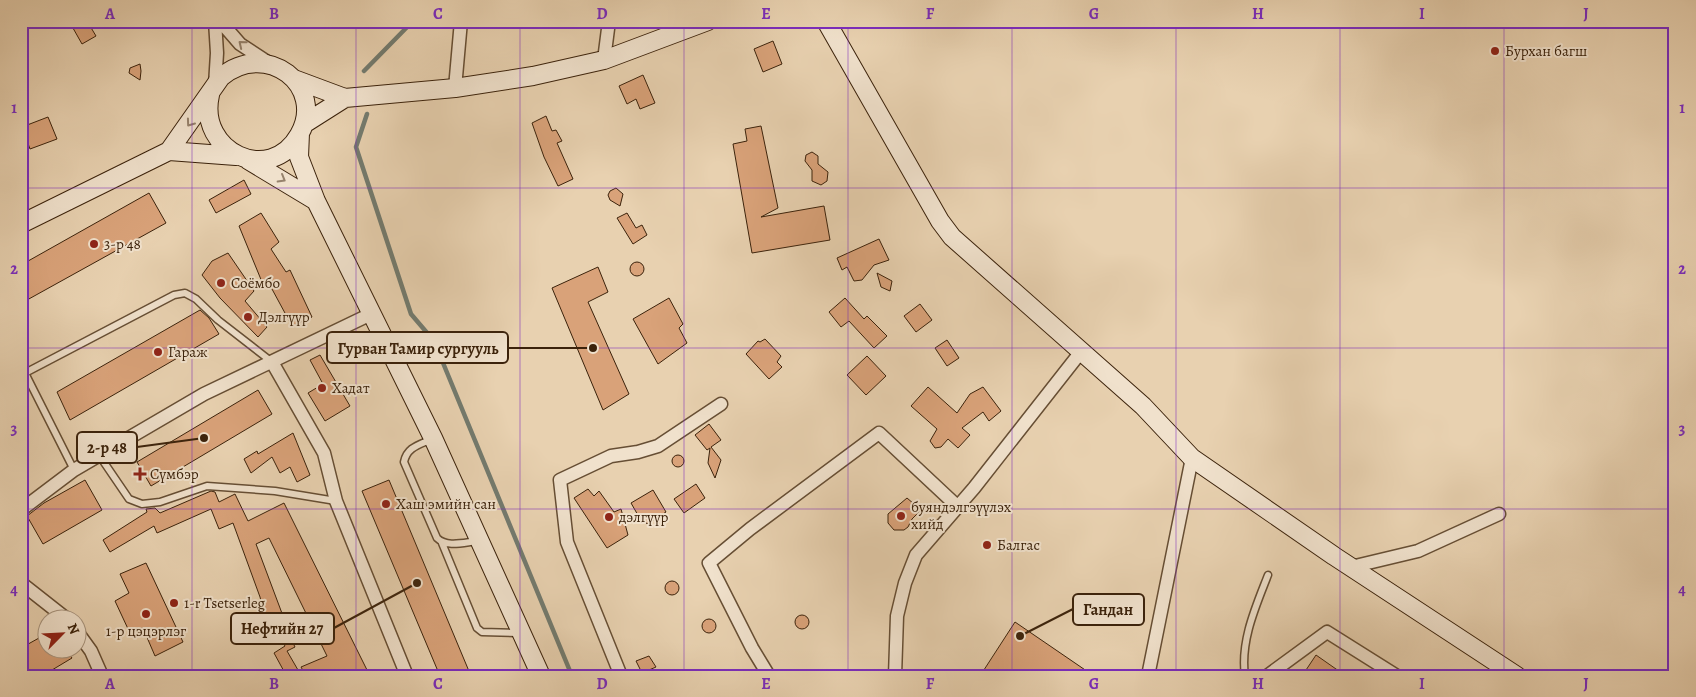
<svg xmlns="http://www.w3.org/2000/svg" width="1696" height="697" font-family="Alegreya,serif">
	<style>
		.lines { fill: none; stroke-linecap: round; stroke-linejoin: round }
		.stream { stroke: #737b6f; stroke-width: 4.5 }
		.building { fill: #d9a279; stroke: #3b220b }
		.lane-casing { stroke: #664e34; stroke-width: 9 }
		.street-casing { stroke: #664e34; stroke-width: 15 }
		.secondary-casing { stroke: #3b220b; stroke-width: 20 }
		.lane { stroke: #f0e1cc; stroke-width: 6 }
		.street { stroke: #f0e1cc; stroke-width: 12 }
		.secondary { stroke: #f0e1cc; stroke-width: 18 }
		.oneway { stroke: #96826c }
		.grid { fill: none; stroke: #7b2cbf; stroke-width: 1; stroke-opacity: 0.55 }
		.poi-dot { fill: #8f2418; stroke: #f0e1cc; stroke-width: 2 }
		.labels { text-anchor: middle; dominant-baseline: central; stroke-width: 4; stroke-linejoin: round; paint-order: stroke }
		.poi-label { font-size: 15px; fill: #3b220b; stroke: #f0e1cc; text-anchor: start }
		.leader { fill: none; stroke: #3b220b; stroke-width: 2 }
		.callout-dot { fill: #3b220b; stroke: #f0e1cc; stroke-width: 2 }
		.callout { fill: #f0e1cc; stroke: #3b220b; stroke-width: 2 }
		.callout-label { font-size: 16px; text-anchor: middle; font-weight: bold; fill: #3b220b }
		.neatline { fill: none; stroke: #7b2cbf; stroke-width: 2 }
		.grid-label { font-size: 16px; text-anchor: middle; font-weight: bold; fill: #7b2cbf }
	</style>
	<rect width="100%" height="100%" fill="#e8d1b0"/>
	<filter id="stains"><feTurbulence type="fractalNoise" baseFrequency=".004" numOctaves="4"/><feColorMatrix values="0 0 0 0 .2 0 0 0 0 .09 0 0 0 0 .02 0 0 0 .5 -.17"/></filter>
	<radialGradient id="worn" r=".72"><stop offset=".6" stop-color="#630" stop-opacity="0"/><stop offset="1" stop-color="#630" stop-opacity=".3"/></radialGradient>
	<g class="lines">
		<!-- stream -->
		<path class="stream" d="M364,71L413,21
			M367,114L356,147L411,314L434,341L572,676"/>
	</g>
	<!-- building -->
	<path class="building" d="M69,21H87L96,36L82,44Z
		M773,41L782,64L763,72L754,49Z
		M140,64L141,71L140,80L129,73L130,68Z
		M643,75L655,103L640,109L636,99L627,104L619,86Z
		M546,116L552,131L556,130L562,141L557,143L573,179L558,186L544,157L532,123Z
		M48,117L57,139L30,149L22,127Z
		M761,126L778,208L761,217L824,206L830,240L752,253L733,144L747,141L745,129Z
		M812,152L818,156V164L828,172L827,181L821,185L812,181V170L805,161L806,155Z
		M244,180L251,194L216,213L209,200Z
		M616,188L623,194L620,206L610,200L608,195L610,191Z
		M149,193L166,223L27,300L21,290V265Z
		M261,213L279,242L271,249L286,272L290,270L312,317L292,326L266,278L262,282L239,226Z
		M627,213L636,228L642,225L647,235L633,244L617,218Z
		M879,239L889,260L874,265L862,280L854,281L847,267L842,270L837,258Z
		M228,253L254,291L245,301L267,327L258,337L220,298L202,275L212,261Z
		M630 269a7 7 0 1 1 14 0a7 7 0 1 1-14 0Z
		M598,267L608,292L588,302L629,394L603,410L552,288Z
		M877,273L892,281L890,291L881,287Z
		M669,298L683,324L679,328L687,343L658,364L633,319Z
		M845,298L864,319L867,316L887,336L874,348L849,321L841,327L829,312Z
		M920,304L932,320L916,332L904,316Z
		M200,310L209,318L219,334L70,420L57,392Z
		M765,339L781,356L777,362L782,367L769,379L746,354L758,341L760,342Z
		M947,340L959,358L947,366L935,348Z
		M320,355L350,406L325,421L308,393L323,384L310,360Z
		M867,356L886,376L866,395L847,375Z
		M928,387L957,413L970,394L983,387L1001,411L989,421L983,412L962,428L970,435L958,448L948,439L941,447L935,448L930,441L937,429L911,406Z
		M258,390L272,414L151,486L137,462Z
		M709,424L721,440L711,447L721,460L715,478L708,463L710,448L707,450L695,435Z
		M293,433L310,475L297,482L290,467L280,473L272,457L251,473L244,459L257,451L258,454Z
		M672 461a6 6 0 1 1 12 0a6 6 0 1 1-12 0Z
		M85,480L102,510L43,544L27,516L44,503Z
		M389,480L471,676H440L362,491Z
		M696,484L705,498L684,513L674,499Z
		M588,489L594,496L599,491L614,512L621,509L628,535L607,548L574,498Z
		M653,490L666,512L647,524L641,514L639,517L631,503Z
		M211,491L215,492L219,502L235,494L248,521L284,503L370,676H306L301,667L327,656L269,538L256,544L286,624H288L294,639L292,641L295,647L287,651L298,670L286,675L274,653L285,646L275,627L268,629L260,597L233,523L219,529L211,509L157,533L154,526L110,552L103,540L147,512L146,509L155,508L160,513Z
		M907,498L921,510L912,519L908,527L904,530H894L888,523V514Z
		M146,563L183,642L155,656L143,628L129,631L115,601L129,593L120,574Z
		M665 588a7 7 0 1 1 14 0a7 7 0 1 1-14 0Z
		M795 622a7 7 0 1 1 14 0a7 7 0 1 1-14 0Z
		M702 626a7 7 0 1 1 14 0a7 7 0 1 1-14 0Z
		M1015,622L1094,676H980Z
		M48,633V650H66L72,658L42,676H21V648Z
		M1316,655L1346,676H1302Z
		M649,656L656,667L642,673L636,661Z"/>
	<g class="lines">
		<defs>
			<path id="lane" d="M21,365L74,470
				M25,373L174,295L185,293L196,299L218,320L272,362
				M432,439C419,445 407,447 404,462L437,538C447,548 465,542 478,541
				M99,455L129,499L142,504L160,502L207,486L275,491L336,501
				M442,543L477,628L482,632L519,633
				M1245,676C1240,641 1256,606 1268,575"/>
			<path id="street" d="M215,21L217,53L215,85
				M220,21L240,44L269,63
				M604,60L609,21
				M455,88L461,21
				M272,362L324,453L336,501L407,676
				M21,510L74,470L204,394L371,314
				M1351,567L1418,551L1499,514
				M21,583L68,620
				M78,633L91,651L102,676
				M621,676L567,542L560,480L611,456L638,452L658,446L721,404
				M769,676L752,648L709,563L750,529L879,433L958,507
				M895,676L897,616L905,583L916,555L974,488L1080,353
				M1148,676L1192,458
				M1267,676L1327,632L1397,676"/>
			<path id="secondary" d="M826,21L940,221L952,237L1143,406L1192,458L1334,556L1517,676
				M294,79L345,98L455,88L533,76L604,60L708,21
				M304,124L345,98
				M300,133L299,157L316,201L433,438L541,676
				M169,151L221,77C266,39 327,86 299,135C270,186 197,152 210,95
				M248,160L316,201
				M21,224L169,151L236,156"/>
		</defs>
		<!-- lane casing -->
		<use href="#lane" class="lane-casing"/>
		<!-- street casing -->
		<use href="#street" class="street-casing"/>
		<!-- secondary casing -->
		<use href="#secondary" class="secondary-casing"/>
		<!-- lane -->
		<use href="#lane" class="lane"/>
		<!-- street -->
		<use href="#street" class="street"/>
		<!-- secondary -->
		<use href="#secondary" class="secondary"/>
	</g>
	<!-- one-way arrows -->
	<defs><path id="oneway-chevron" d="M-2-3.5L2.5 0L-2 3.5" fill="none" stroke-width="1.6" stroke-linecap="round" stroke-linejoin="round" transform="scale(1.25)"/></defs>
	<g class="oneway">
		<use href="#oneway-chevron" transform="translate(242 44) rotate(-141)"/>
		<use href="#oneway-chevron" transform="translate(190 123) rotate(126)"/>
		<use href="#oneway-chevron" transform="translate(282 179) rotate(30)"/>
	</g>
	<!-- grid -->
	<path class="grid" d="M192,21V676M356,21V676M520,21V676M684,21V676M848,21V676M1012,21V676M1176,21V676M1340,21V676M1504,21V676M21,188H1675M21,348H1675M21,509H1675"/>
	<!-- markers -->
	<g class="poi-dot">
		<circle cx="1495" cy="51" r="5"/>
		<circle cx="94" cy="244" r="5"/>
		<circle cx="221" cy="283" r="5"/>
		<circle cx="248" cy="317" r="5"/>
		<circle cx="158" cy="352" r="5"/>
		<circle cx="322" cy="388" r="5"/>
		<path d="M137.5 466.5h5v5h5v5h-5v5h-5v-5h-5v-5h5z"/>
		<circle cx="386" cy="504" r="5"/>
		<circle cx="901" cy="516" r="5"/>
		<circle cx="609" cy="517" r="5"/>
		<circle cx="987" cy="545" r="5"/>
		<circle cx="174" cy="603" r="5"/>
		<circle cx="146" cy="614" r="5"/>
	</g>
	<g class="labels">
		<!-- poi labels -->
		<g class="poi-label">
			<text x="1505" y="51">Бурхан багш</text>
			<text x="104" y="244">3-р 48</text>
			<text x="231" y="283">Соёмбо</text>
			<text x="258" y="317">Дэлгүүр</text>
			<text x="168" y="352">Гараж</text>
			<text x="332" y="388">Хадат</text>
			<text x="150" y="474">Сүмбэр</text>
			<text x="396" y="504">Хаш эмийн сан</text>
			<text x="911" y="507">буяндэлгэүүлэх<tspan x="911" dy="17">хийд</tspan></text>
			<text x="619" y="517">дэлгүүр</text>
			<text x="997" y="545">Балгас</text>
			<text x="184" y="603">1-r Tsetserleg</text>
			<text x="146" y="631" text-anchor="middle">1-р цэцэрлэг</text>
		</g>
	</g>
	<!-- callouts -->
	<path class="leader" d="M593 348L508 348M204 438L137 447M1020 636L1073 609M417 583L334 628"/>
	<g class="callout-dot">
		<circle cx="593" cy="348" r="5"/>
		<circle cx="204" cy="438" r="5"/>
		<circle cx="1020" cy="636" r="5"/>
		<circle cx="417" cy="583" r="5"/>
	</g>
	<g class="callout">
		<rect x="327" y="332" width="181" height="31" rx="5"/>
		<rect x="77" y="432" width="60" height="31" rx="5"/>
		<rect x="1073" y="594" width="71" height="31" rx="5"/>
		<rect x="231" y="613" width="103" height="31" rx="5"/>
	</g>
	<g class="callout-label">
		<text x="418" y="354">Гурван Тамир сургууль</text>
		<text x="107" y="453">2-р 48</text>
		<text x="1108" y="615">Гандан</text>
		<text x="282" y="634">Нефтийн 27</text>
	</g>
	<!-- margin -->
	<rect width="1696" height="697" fill="none" stroke="#e8d1b0" stroke-width="55"/>
	<!-- north arrow -->
	<g transform="translate(62 634) rotate(66)"><circle r="24" fill="#f0e1cc" stroke="#a8957f"/>
	<path d="M0-4L9 19L0 12L-9 19Z" fill="#8f2418"/>
	<text y="-8" font-size="14" font-weight="bold" text-anchor="middle" fill="#3b220b">N</text>
	</g>
	<rect x="28" y="28" width="1640" height="642" class="neatline"/>
	<g class="grid-label">
		<text x="110" y="19">A</text>
		<text x="274" y="19">B</text>
		<text x="438" y="19">C</text>
		<text x="602" y="19">D</text>
		<text x="766" y="19">E</text>
		<text x="930" y="19">F</text>
		<text x="1094" y="19">G</text>
		<text x="1258" y="19">H</text>
		<text x="1422" y="19">I</text>
		<text x="1586" y="19">J</text>
		<text x="14" y="113">1</text>
		<text x="1682" y="113">1</text>
		<text x="14" y="274">2</text>
		<text x="1682" y="274">2</text>
		<text x="14" y="434">3</text>
		<text x="1682" y="434">3</text>
		<text x="14" y="595">4</text>
		<text x="1682" y="595">4</text>
		<text x="110" y="689">A</text>
		<text x="274" y="689">B</text>
		<text x="438" y="689">C</text>
		<text x="602" y="689">D</text>
		<text x="766" y="689">E</text>
		<text x="930" y="689">F</text>
		<text x="1094" y="689">G</text>
		<text x="1258" y="689">H</text>
		<text x="1422" y="689">I</text>
		<text x="1586" y="689">J</text>
	</g>
	<rect width="100%" height="100%" filter="url(#stains)"/>
	<rect width="100%" height="100%" fill="url(#worn)"/>
</svg>
